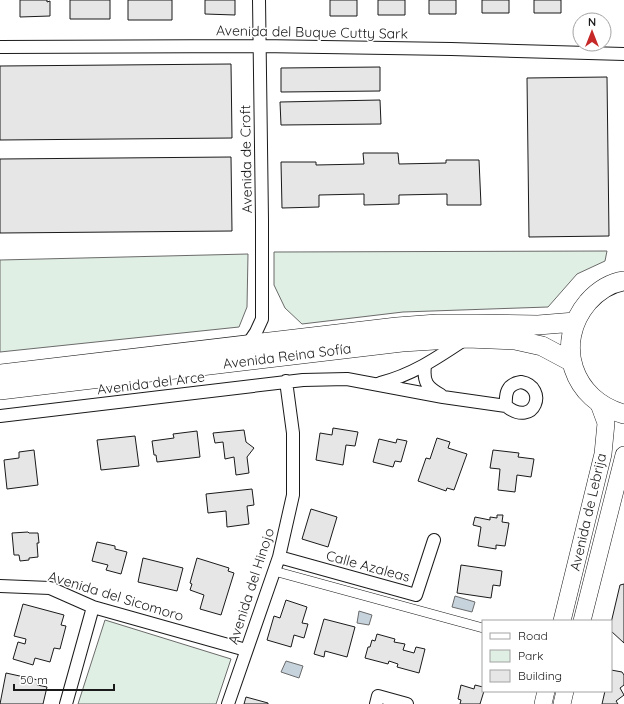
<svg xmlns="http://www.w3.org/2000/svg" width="624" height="704" font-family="Quicksand,sans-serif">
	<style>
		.green { fill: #e0efe3; stroke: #6a6a6a }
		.water { fill: #c6d2dc; stroke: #6a6a6a }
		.building { fill: #e6e6e6; stroke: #1a1a1a }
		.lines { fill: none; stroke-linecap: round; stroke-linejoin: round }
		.pedestrian-casing { stroke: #1a1a1a; stroke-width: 10 }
		.minor-casing { stroke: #1a1a1a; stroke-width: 14 }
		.secondary-casing { stroke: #1a1a1a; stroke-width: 18 }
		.primary-casing { stroke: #1a1a1a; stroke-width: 20 }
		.pedestrian { stroke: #fff; stroke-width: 9 }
		.minor { stroke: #fff; stroke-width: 12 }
		.secondary { stroke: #fff; stroke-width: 17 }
		.primary { stroke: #fff; stroke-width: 19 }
		.labels { text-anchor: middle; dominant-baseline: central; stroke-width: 3; stroke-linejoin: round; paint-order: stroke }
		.street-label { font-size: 14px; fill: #1a1a1a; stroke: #fff }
	</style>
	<rect width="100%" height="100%" fill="#fff"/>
	<!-- green -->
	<path class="green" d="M607,251L605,261L577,274L548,307L403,312L302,324L285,308L274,285V252Z
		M248,254L247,307L239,327L0,352V260Z
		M105,620L231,659L216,704H78Z"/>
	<!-- water -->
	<path class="water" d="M455,596L475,602L472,612L452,607Z
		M359,611L372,615L369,625L357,623Z
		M286,661L303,666L299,678L281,672Z"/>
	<!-- building -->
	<path class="building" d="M20,0H47V2L50,1V16L20,17Z
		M70,0H110V19H70Z
		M128,0H172V20H128Z
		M205,0H235V15L205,14Z
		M330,0H357V16H330Z
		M378,0H405V15H378Z
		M429,0H456V14H429Z
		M482,0H509V13H482Z
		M534,0H561V13H534Z
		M231,64L232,138L0,140V66Z
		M380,67V91L281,92V68Z
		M607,77L609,236L529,237L527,78Z
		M380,100L381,124L281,125L280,102Z
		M363,153H398L399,164L446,163V160H479L481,205H447V194L399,195V204L364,205V194L319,195V207L282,208L281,162H316V165L364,164Z
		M231,157L232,231L0,233V159Z
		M333,428L358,432L355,446L346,445L343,465L316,460L320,433L332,435Z
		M244,430L246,442L254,448L247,457L249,473L236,475L234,457L225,459L223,442L215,443L213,433Z
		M197,431L200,457L157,462L156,455H154L152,441L174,438L173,434Z
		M135,436L139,466L101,470L97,440Z
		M437,438L450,442L448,448L467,454L454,490L447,488L446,491L418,481L426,458L430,459Z
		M379,439L396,443L397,439L407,441L401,462L395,461L393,467L373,462Z
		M34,450L38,485L7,489L4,460L19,458V452Z
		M493,450L519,453L518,457L534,459L531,477L517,475L515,492L498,490L500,469L490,468Z
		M252,489L254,505L247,506L249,524L227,527L226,511L208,513L206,494Z
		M311,509L337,517L328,547L302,539Z
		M497,515H503L502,522L509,523L505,546L496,545V549L478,546L481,527L473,525L475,517L490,520V517L497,518Z
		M28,532L29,533H38L39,543H37L38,557L29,558V560L20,561L19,555H14L12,533Z
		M97,542L115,546V549L127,552L121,574L106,570L108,565L92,561Z
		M143,558L183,568L177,591L138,582Z
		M197,558L229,568L228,571L234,573L221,615L200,609L204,595L190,590L192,584L190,583Z
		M461,565L502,571L500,586L493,585L491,598L457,593Z
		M624,584V643L611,631V623L620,585Z
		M286,600L307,607L302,623L308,624L304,638L294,635L291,647L267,640L274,616L280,618Z
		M23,604L64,615L61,625L66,626L60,649L54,648L50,662L35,658L33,665L13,659L18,642L25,644L26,639L14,636Z
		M324,619L355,627L347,657L325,651L324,657L314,654Z
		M377,634L395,639L394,642L405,644L403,650L414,653L416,647L425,649L419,673L397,667L398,664L389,661L388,664L365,658L368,647H370L372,640L375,641Z
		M611,670L622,672L624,675V685L620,688L624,695L616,701L618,704H602L605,691H611Z
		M6,673L38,680L37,685L47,687L43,704H0Z
		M461,685L474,689L475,685L483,687L484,691L480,704H460L461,700L458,699Z
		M246,697L268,703V704H244Z"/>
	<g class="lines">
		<defs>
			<path id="pedestrian" d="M274,571L483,628"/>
			<path id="minor" d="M0,47L260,46L451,49L624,54
				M248,344L256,332L262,319V220L259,0
				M425,366C423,382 427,387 441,395
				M521,382C549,387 535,429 506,406C505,393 507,384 521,382Z
				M380,383C412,375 437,358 464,340
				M0,416L303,380L347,379L443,397L506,406
				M279,557L416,595L434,540
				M0,586L50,588L93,607L246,650
				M66,704L93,607
				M228,704L279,557L293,495V433L286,381
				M376,704L378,696L407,704"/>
			<path id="secondary" d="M562,621L603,454L606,423L599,404
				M582,621L624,455
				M543,704L546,691
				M562,704L565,691"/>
			<path id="primary" d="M624,281C610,283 597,292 588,302C553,343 573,401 624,414
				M0,374L397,327L437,324H477L538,325L575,322
				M0,390L402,342L467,338L515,340L542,346L572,362"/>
		</defs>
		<!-- pedestrian casing -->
		<use href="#pedestrian" class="pedestrian-casing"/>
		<!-- minor casing -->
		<use href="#minor" class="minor-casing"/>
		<!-- secondary casing -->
		<use href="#secondary" class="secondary-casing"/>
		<!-- primary casing -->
		<use href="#primary" class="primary-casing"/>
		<!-- pedestrian -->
		<use href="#pedestrian" class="pedestrian"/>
		<!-- minor -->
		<use href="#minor" class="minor"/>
		<!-- secondary -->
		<use href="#secondary" class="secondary"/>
		<!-- primary -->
		<use href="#primary" class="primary"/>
	</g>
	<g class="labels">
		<!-- street labels -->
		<g class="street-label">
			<text transform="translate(312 32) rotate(1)">Avenida del Buque Cutty Sark</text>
			<text transform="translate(246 159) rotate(-91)">Avenida de Croft</text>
			<text transform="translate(287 356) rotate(-7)">Avenida Reina Sofía</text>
			<text transform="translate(151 383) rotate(-7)">Avenida del Arce</text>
			<text transform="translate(588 512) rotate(-77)">Avenida de Lebrija</text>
			<text transform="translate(368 566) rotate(15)">Calle Azaleas</text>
			<text transform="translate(251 586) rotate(-72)">Avenida del Hinojo</text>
			<text transform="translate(116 596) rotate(17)">Avenida del Sicomoro</text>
		</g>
	</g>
	<!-- legend -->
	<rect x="482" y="620" width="130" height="72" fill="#ffffff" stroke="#a3a3a3"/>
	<rect x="490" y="633" width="20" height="6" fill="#ffffff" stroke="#a3a3a3"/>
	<text x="518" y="640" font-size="12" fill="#1a1a1a">Road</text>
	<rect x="490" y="650" width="20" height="12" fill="#e0efe3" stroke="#a3a3a3"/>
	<text x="518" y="660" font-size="12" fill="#1a1a1a">Park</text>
	<rect x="490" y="670" width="20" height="12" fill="#e6e6e6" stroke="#a3a3a3"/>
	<text x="518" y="680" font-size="12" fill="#1a1a1a">Building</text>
	<!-- north arrow -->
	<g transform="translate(592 32)"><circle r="19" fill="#ffffff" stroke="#a3a3a3"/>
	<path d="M0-3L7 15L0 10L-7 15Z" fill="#c62828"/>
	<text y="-6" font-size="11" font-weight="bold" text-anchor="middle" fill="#1a1a1a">N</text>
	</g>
	<!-- scale -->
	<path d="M14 684v6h100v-6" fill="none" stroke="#1a1a1a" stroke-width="2"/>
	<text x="20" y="684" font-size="12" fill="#1a1a1a" stroke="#ffffff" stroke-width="3" paint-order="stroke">50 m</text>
</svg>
